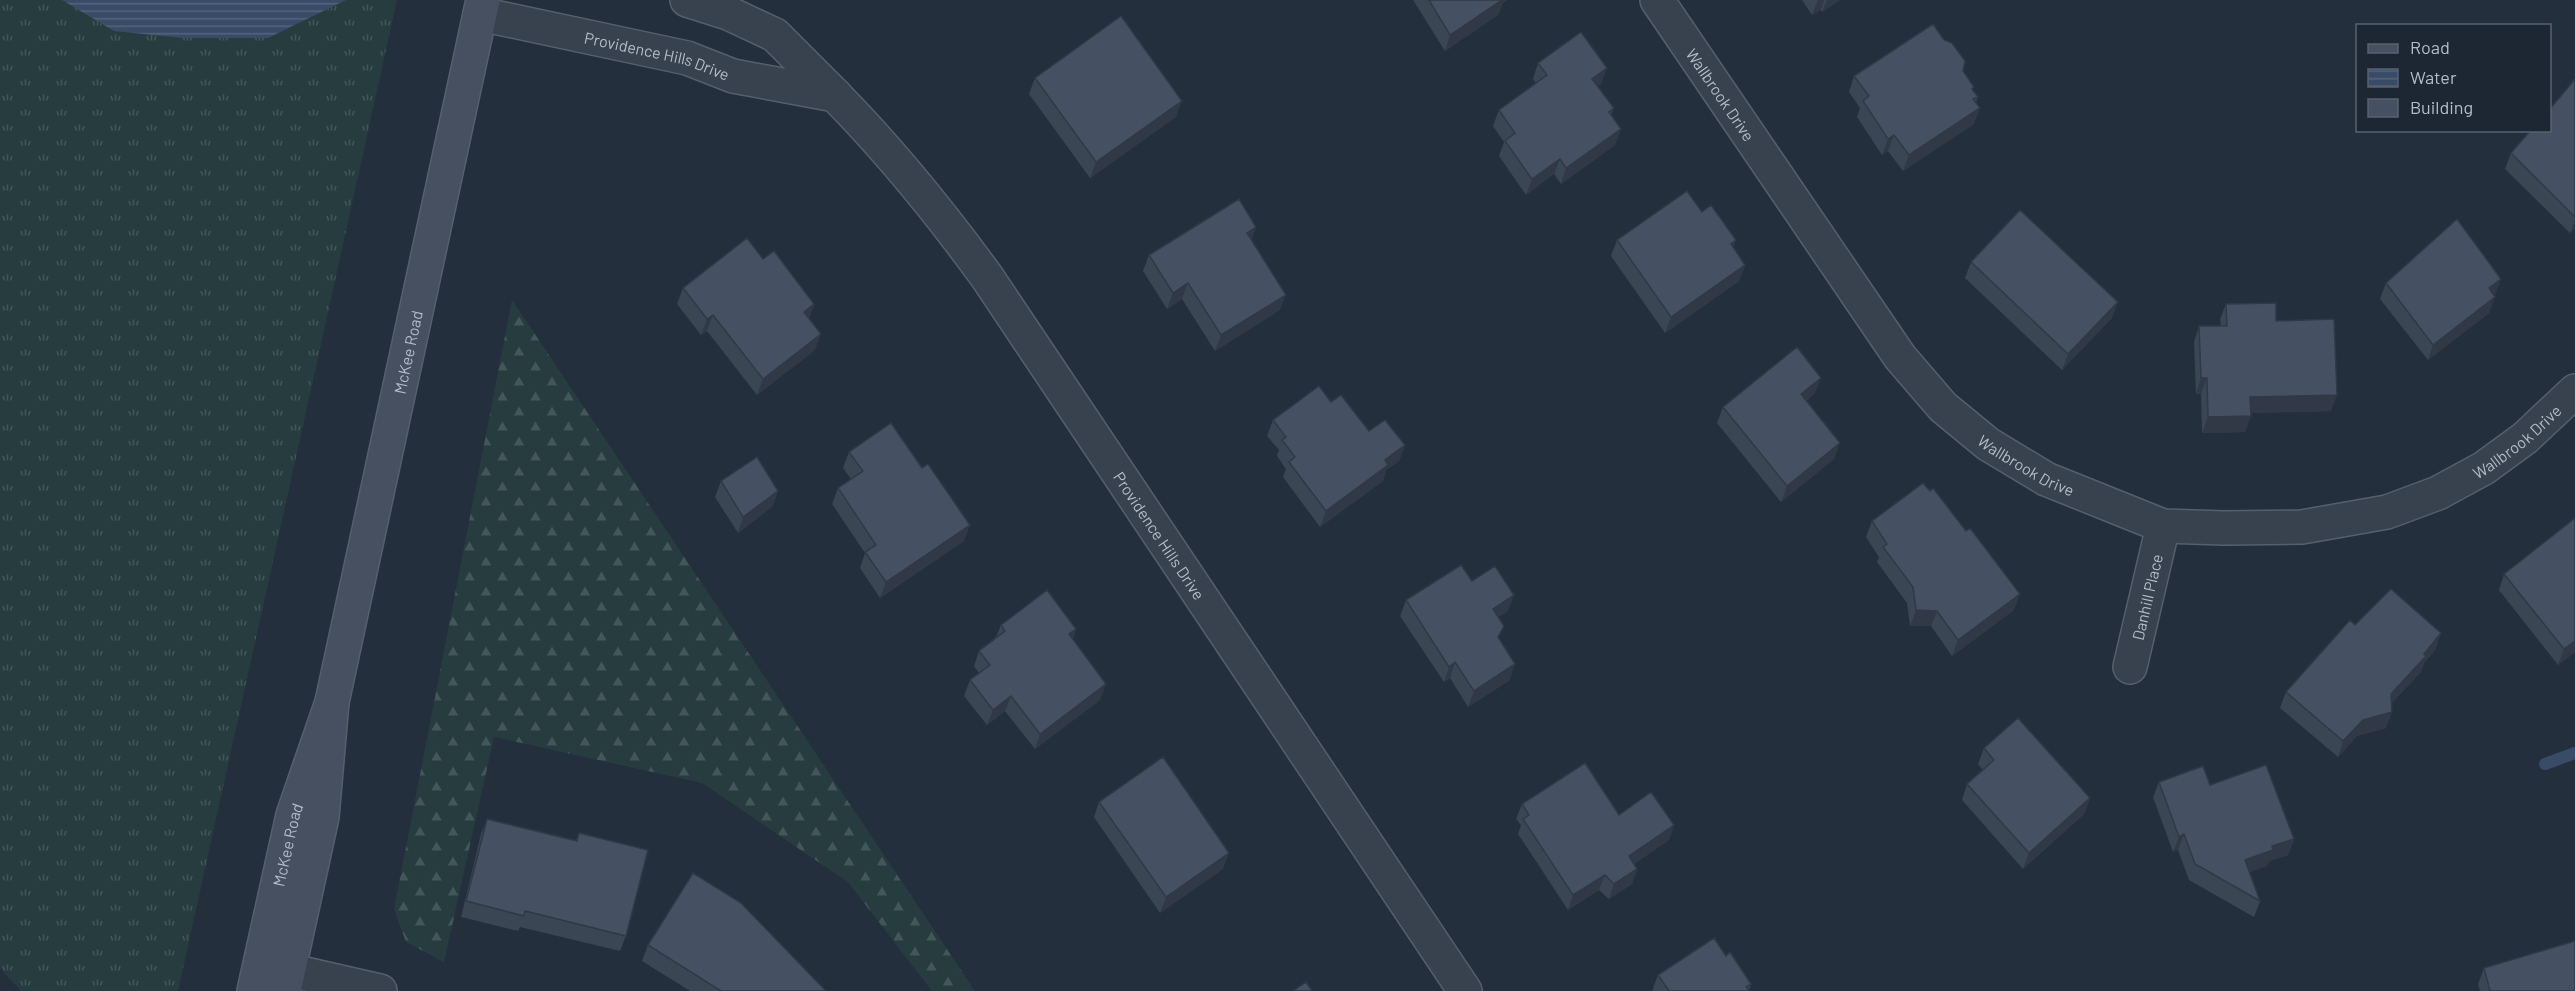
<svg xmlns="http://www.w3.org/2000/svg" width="2575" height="991" font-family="Barlow,sans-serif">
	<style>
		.grass { fill: url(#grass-tufts) }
		.forest { fill: url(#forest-firs) }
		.water { fill: url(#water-rules) }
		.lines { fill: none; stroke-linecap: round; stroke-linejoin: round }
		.stream { stroke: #394c67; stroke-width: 12 }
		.street-casing { stroke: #565f6c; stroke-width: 36 }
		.secondary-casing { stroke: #565f6c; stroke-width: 36 }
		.street { stroke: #38414e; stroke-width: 33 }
		.secondary { stroke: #465061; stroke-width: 33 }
		.wall { fill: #3b4654 }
		.shaded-wall { fill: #303945 }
		.building { fill: #455162; stroke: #303945; stroke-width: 1.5 }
		.labels { text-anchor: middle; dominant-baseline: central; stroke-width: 4.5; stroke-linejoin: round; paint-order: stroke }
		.street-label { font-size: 16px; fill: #b4bcc9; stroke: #1d2633 }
	</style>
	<defs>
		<pattern id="grass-tufts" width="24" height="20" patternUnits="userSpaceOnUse" patternTransform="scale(1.5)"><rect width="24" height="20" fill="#263c3f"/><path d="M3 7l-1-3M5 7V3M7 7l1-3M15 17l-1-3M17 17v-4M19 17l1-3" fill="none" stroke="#435659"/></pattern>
		<pattern id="forest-firs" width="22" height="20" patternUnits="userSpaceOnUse" patternTransform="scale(1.5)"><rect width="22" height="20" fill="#263c3f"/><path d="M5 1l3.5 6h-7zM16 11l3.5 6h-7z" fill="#435659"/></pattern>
		<pattern id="water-rules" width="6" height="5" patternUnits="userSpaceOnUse" patternTransform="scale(1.5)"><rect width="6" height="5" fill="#394c67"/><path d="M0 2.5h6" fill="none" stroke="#53647b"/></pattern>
	</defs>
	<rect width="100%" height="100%" fill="#242f3e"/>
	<!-- grass -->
	<path class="grass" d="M0,0H397L178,991H21L0,968Z"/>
	<!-- forest -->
	<path class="forest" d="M512,300L975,991H932L848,882L702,783L494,737L444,962L406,942L394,909Z"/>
	<!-- water -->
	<path class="water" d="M62,0H346L268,38H182L114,31Z"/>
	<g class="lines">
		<!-- stream -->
		<path class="stream" d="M2545,764L2575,753"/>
		<defs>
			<g id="street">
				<path id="s1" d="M1657,0L1900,357L1943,407L1988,444L2046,479L2163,526L2224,528L2302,527L2387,512L2438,493L2484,468L2525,438L2575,391"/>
				<path id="s2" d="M480,14L687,58L733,76L835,95L775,35L728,13L687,0"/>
				<path id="s3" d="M835,95C892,153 939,211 987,277L1465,991"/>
				<path id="s4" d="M2130,667L2163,526"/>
				<path d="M288,970L380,991"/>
			</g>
			<g id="secondary">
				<path id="s5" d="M332,702L483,0"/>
				<path id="s6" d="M254,991L293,815L332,702L322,817L284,991"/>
			</g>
		</defs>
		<!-- street casing -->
		<use href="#street" class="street-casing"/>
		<!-- secondary casing -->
		<use href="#secondary" class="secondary-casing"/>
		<!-- street -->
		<use href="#street" class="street"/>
		<!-- secondary -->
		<use href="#secondary" class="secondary"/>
	</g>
	<!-- wall -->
	<path class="wall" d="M1413,0H1507L1503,3L1498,15L1445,51Z
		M1802,0H1840L1822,12L1821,10L1812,15Z
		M1538,63L1601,84L1597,86L1614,108L1611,115L1615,145L1561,184L1554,174L1526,195L1499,156L1504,142L1493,126L1499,110L1536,83L1533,79Z
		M1963,71L1973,90L1978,97L1976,102L1974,124L1903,171L1888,151L1882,155L1857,117L1860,108L1849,92L1854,76Z
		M1035,78L1176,117L1090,178L1029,94Z
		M2575,79V228L2570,233L2505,169L2511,153Z
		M1702,212L1734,248L1745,265L1739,281L1665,333L1611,256L1617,240Z
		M1256,227L1251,240L1280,310L1215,351L1182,299L1167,309L1143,271L1149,255Z
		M763,259L814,304L809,319L815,350L757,395L707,331L701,335L677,304L683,288Z
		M1971,262L2112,318L2062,370L1965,278Z
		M2386,283L2495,295L2489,313L2428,360L2380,299Z
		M2226,304L2276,321L2331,411L2251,413L2245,432L2202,433L2201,394H2196L2194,342L2199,326H2221L2220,319Z
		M1815,393L1806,401L1834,459L1781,502L1717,423L1723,407Z
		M1331,402L1369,431L1405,445L1399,461L1386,470L1383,481L1320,527L1283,477L1286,469L1277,456L1279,450L1267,436L1273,420Z
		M849,452L964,541L880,598L860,568L865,553L832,504L838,488L851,479L843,468Z
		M721,481L773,506L738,533L715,497Z
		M2575,518V652L2558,665L2499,590L2504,574Z
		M1872,521L2014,610L1952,656L1931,626H1910L1907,603L1877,562L1879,557L1866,537Z
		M1472,581L1508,611L1498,617L1499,639L1510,680L1468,707L1450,678L1444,682L1400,616L1406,600Z
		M1001,625L1076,629L1073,639L1100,700L1035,749L1005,711L987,725L964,696L970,680L979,673L974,666L979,651L996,637Z
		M2355,625L2436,649L2424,663L2421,672L2391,704L2386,728L2357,736L2338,757L2280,708L2286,692Z
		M1984,748L2090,798L2084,814L2023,869L1962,800L1967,784L1983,770L1978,764Z
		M2159,782L2210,785L2294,839L2288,855L2269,861L2267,866L2249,872L2260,901L2254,917L2189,880L2178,850L2173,852L2153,797Z
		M1099,802L1223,869L1160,913L1094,817Z
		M1522,804L1619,815L1674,825L1669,840L1634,864L1637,869L1632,884L1609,899L1599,890L1568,910L1518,834L1521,825L1516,819Z
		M487,819L576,840L579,833L626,936L620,951L520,927L518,931L461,917L481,834Z
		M648,945L826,991H690L642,961Z
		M1726,956L1751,984L1749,990V991H1652L1658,975Z
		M2484,968L2575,991H2480L2478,984Z"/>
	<!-- shaded-wall -->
	<path class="shaded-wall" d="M1497,0H1507L1503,3L1498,15L1445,51L1450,35Z
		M1818,0H1824L1821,10L1812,15Z
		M1827,0H1840L1822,12Z
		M1607,68L1601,84L1586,95L1592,79Z
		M1182,101L1176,117L1090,178L1096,162Z
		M1980,108L1974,124L1903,171L1909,155Z
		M1621,129L1615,145L1561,184L1566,168Z
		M1894,135L1888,151L1882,155L1888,139Z
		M1560,159L1554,174L1526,195L1532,179Z
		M2575,219V228L2570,233Z
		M1256,227L1250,243L1247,233Z
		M1736,240L1731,256V244Z
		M1745,265L1739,281L1665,333L1671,317Z
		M2501,279L2495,295L2483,304L2489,288Z
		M1188,283L1182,299L1167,309L1173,293Z
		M1286,295L1280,310L1215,351L1221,335Z
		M2495,297L2489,313L2428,360L2433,345Z
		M2118,302L2112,318L2062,370L2068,354Z
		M814,304L809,319L804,312Z
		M713,315L707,331L701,335L707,319Z
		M821,334L815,350L757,395L763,379Z
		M1821,378L1815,393L1795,410L1801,394Z
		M2201,378H2207L2201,394H2196Z
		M2337,395L2331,411L2244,413L2250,397Z
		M2251,416L2245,432L2202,433L2208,417Z
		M1840,443L1834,459L1781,502L1787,486Z
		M1405,445L1399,461L1386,470L1383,481L1320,527L1326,511L1385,460Z
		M778,491L773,506L738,533L743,517Z
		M970,525L964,541L880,598L886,582Z
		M2020,594L2014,610L1952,656L1958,640Z
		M1514,595L1508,611L1487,625L1493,609Z
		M1916,610L1937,611L1931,626H1910Z
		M1076,629L1071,645L1069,634Z
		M2441,633L2436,649L2424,663L2421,672L2385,710L2391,694Z
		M2575,641V652L2558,665L2564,649Z
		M1455,662L1450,678L1444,682L1449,667Z
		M1515,664L1510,680L1468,707L1474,691Z
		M1106,684L1100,700L1035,749L1040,734Z
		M1011,696L1005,711L987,725L993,710Z
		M2392,712L2386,728L2357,736L2338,757L2343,741L2363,720Z
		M2090,798L2084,814L2023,869L2029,853Z
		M1674,825L1669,840L1624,871L1629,856Z
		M2184,834L2178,850L2173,852L2179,837Z
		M2294,839L2288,855L2269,861L2267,866L2239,876L2245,860L2272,846Z
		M1229,853L1223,869L1160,913L1166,897Z
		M1637,869L1632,884L1609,899L1614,884Z
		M1605,875L1599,890L1568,910L1573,895Z"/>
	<!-- building -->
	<path class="building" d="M1429,0H1502L1450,35Z
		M1121,16L1182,101L1096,162L1035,78Z
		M1933,24L1944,40L1952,43L1965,61L1963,71L1974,87L1972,89L1978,97L1973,99L1980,108L1909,155L1894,135L1888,139L1863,101L1869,96L1854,76Z
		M1581,32L1607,68L1592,79L1614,108L1609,112L1621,129L1566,168L1560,159L1532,179L1505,141L1515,133L1499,110L1547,75L1538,63Z
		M2575,79V217L2511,153L2531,130H2550V109Z
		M1687,191L1702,212L1711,205L1736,240L1731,244L1745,265L1671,317L1617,240Z
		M1239,199L1256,227L1247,233L1286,295L1221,335L1188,283L1173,293L1149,255Z
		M2020,210L2118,302L2068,354L1971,262Z
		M2457,219L2501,279L2489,288L2495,297L2433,345L2386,283Z
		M747,238L763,259L774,251L814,304L804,312L821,334L763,379L713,315L707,319L683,288Z
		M2276,303V321L2334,319L2337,395L2250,397L2251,416L2208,417L2207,378H2201L2199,326H2227L2226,304Z
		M1797,347L1821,378L1801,394L1840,443L1787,486L1723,407Z
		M1319,386L1331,402L1341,395L1369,431L1385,420L1405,445L1385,460L1388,465L1326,511L1289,462L1295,457L1282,440L1286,437L1273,420Z
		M891,423L922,468L928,464L970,525L886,582L865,552L876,545L838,488L863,471L849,452Z
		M757,457L778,491L743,517L721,481Z
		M1923,483L1930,491L1933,488L1966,531L1970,528L2020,594L1958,640L1937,611L1916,610L1913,587L1883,547L1887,544L1872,521Z
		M2575,518V641L2564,649L2504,574Z
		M1461,565L1472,581L1495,566L1514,595L1493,609L1504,626L1498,637L1515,664L1474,691L1455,662L1449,667L1406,600Z
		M2391,589L2441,633L2424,654L2426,656L2391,694L2392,712L2363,720L2343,741L2286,692L2350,620L2355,625Z
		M1047,590L1076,629L1069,634L1106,684L1040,734L1011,696L993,710L970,680L990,665L979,651L1005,631L1001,625Z
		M2018,718L2090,798L2029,853L1967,784L1994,760L1984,748Z
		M1163,757L1229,853L1166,897L1099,802Z
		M1585,763L1619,815L1651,792L1674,825L1629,856L1637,869L1614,884L1605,875L1573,895L1523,819L1529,815L1522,804Z
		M2266,765L2294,839L2272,846L2273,850L2245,860L2260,901L2195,864L2184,834L2179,837L2159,782L2203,766L2210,785Z
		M487,819L577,841L579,833L648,850L626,936L525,911L524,916L466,901Z
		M693,873L741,903L826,991H721L648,945Z
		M1714,938L1726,956L1730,952L1751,984L1746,987L1749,991H1669L1658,975Z
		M2575,941V991H2490L2484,968Z
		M1306,982L1312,991H1293Z"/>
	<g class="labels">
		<!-- street labels -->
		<g class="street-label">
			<text stroke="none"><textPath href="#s2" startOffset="182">Providence Hills Drive</textPath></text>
			<text stroke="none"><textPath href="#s1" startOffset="114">Wallbrook Drive</textPath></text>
			<text stroke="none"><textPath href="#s5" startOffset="358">McKee Road</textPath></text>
			<text stroke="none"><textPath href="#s1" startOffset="1124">Wallbrook Drive</textPath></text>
			<text stroke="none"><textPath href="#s1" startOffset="600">Wallbrook Drive</textPath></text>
			<text stroke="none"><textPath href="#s3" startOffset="548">Providence Hills Drive</textPath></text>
			<text stroke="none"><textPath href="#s4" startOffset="72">Danhill Place</textPath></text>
			<text stroke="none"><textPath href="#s6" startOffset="150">McKee Road</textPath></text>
		</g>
	</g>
	<!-- legend -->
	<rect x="2356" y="24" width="195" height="108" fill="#1d2633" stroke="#59626f" stroke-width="1.5"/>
	<rect x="2368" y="44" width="30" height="9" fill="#465061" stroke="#59626f" stroke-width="1.5"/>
	<text x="2410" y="54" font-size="18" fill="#b4bcc9">Road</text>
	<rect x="2368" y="69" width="30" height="18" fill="url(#water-rules)" stroke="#59626f" stroke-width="1.5"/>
	<text x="2410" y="84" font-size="18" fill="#b4bcc9">Water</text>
	<rect x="2368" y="99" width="30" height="18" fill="#455162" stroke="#59626f" stroke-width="1.5"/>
	<text x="2410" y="114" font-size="18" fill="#b4bcc9">Building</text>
</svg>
